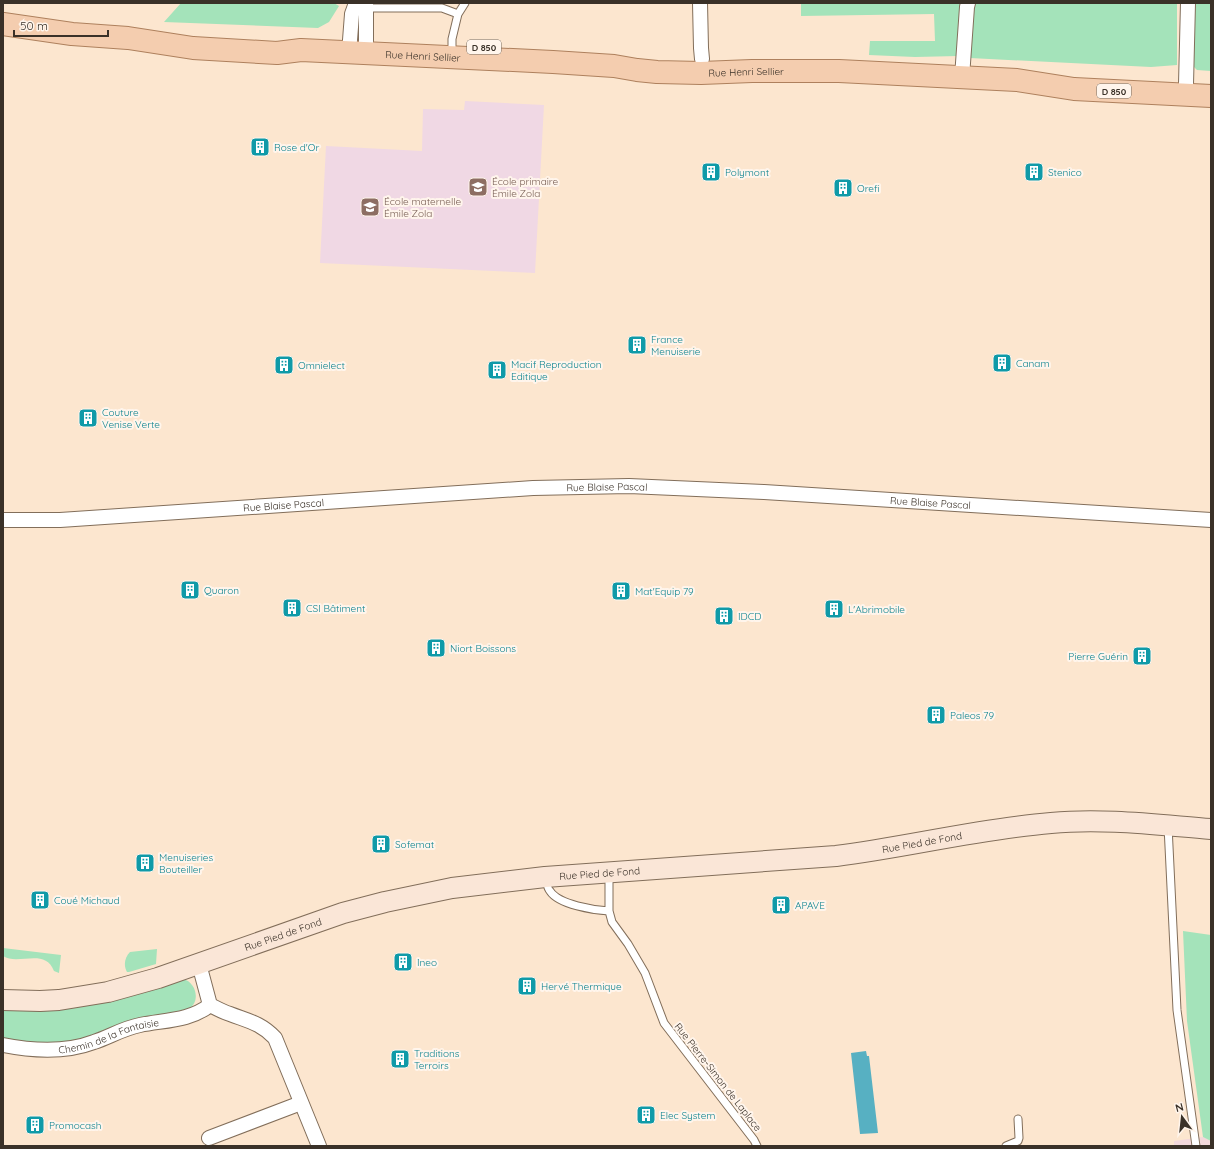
<svg xmlns="http://www.w3.org/2000/svg" width="1214" height="1149" font-family="Quicksand,sans-serif">
	<style>
		.commercial { fill: #f3d8db }
		.education { fill: #f0d8e4 }
		.green { fill: #a4e3ba }
		.water { fill: #57b0c2 }
		.lines { fill: none; stroke-linecap: round; stroke-linejoin: round }
		.service-casing { stroke: #826e5a; stroke-width: 9 }
		.minor-casing { stroke: #826e5a; stroke-width: 16 }
		.secondary-casing { stroke: #826e5a; stroke-width: 22 }
		.primary-casing { stroke: #ae805d; stroke-width: 24 }
		.service { stroke: #fff; stroke-width: 7 }
		.minor { stroke: #fff; stroke-width: 14 }
		.secondary { stroke: #fae6d7; stroke-width: 20 }
		.primary { stroke: #f4cdaf; stroke-width: 22 }
		.labels { text-anchor: middle; dominant-baseline: central; stroke-width: 4; stroke-linejoin: round; paint-order: stroke }
		.shield { fill: #fff5ec; stroke: #756c63; stroke-width: 1 }
		.shield-label { font-size: 9px; font-weight: bold; fill: #3a3128 }
		.street-label { font-size: 10px; fill: #3a3128; stroke: #fff5ec }
		.culture-label { font-size: 10px; fill: #0d838f; stroke: #fff5ec; text-anchor: start }
		.education-label { font-size: 10px; fill: #785e54; stroke: #fff5ec; text-anchor: start }
	</style>
	<rect width="100%" height="100%" fill="#fce6cf"/>
	<!-- commercial -->
	<path class="commercial" d="M1203,1137L1211,1141V1146H1174V1141Z"/>
	<!-- education -->
	<path class="education" d="M465,101L544,105L535,273L320,263L326,146L422,151L423,109L464,110Z"/>
	<!-- green -->
	<path class="green" d="M181,3H334L339,6L329,22L318,28L164,22Z
		M801,3H963L959,18L958,56L915,57L869,55L870,41H935L934,14L801,16Z
		M975,3H1177V65L1151,67L970,58L972,12Z
		M1192,3H1211V71L1197,70L1194,67L1191,37Z
		M1183,931L1211,935V1141L1203,1137L1187,1021Z
		M3,948L61,955L59,973L54,971C45,947 18,966 3,956Z
		M157,949L156,964L129,972H127C123,965 125,957 130,952Z
		M183,979C196,982 201,1001 189,1009L127,1021L97,1035L73,1042L43,1044L3,1040V1009C25,1009 49,1011 71,1008C109,1003 146,990 183,979Z"/>
	<!-- water -->
	<path class="water" d="M866,1051L867,1056H869L878,1133L860,1134L851,1053Z"/>
	<g class="lines">
		<defs>
			<path id="service" d="M366,8H442L458,14
				M452,55V39L458,14L465,3
				M1168,826L1177,1010L1196,1146
				M609,873V911L612,922L628,944L645,973L664,1023L754,1140L757,1146
				M546,879C547,883 547,888 550,891C559,905 594,910 609,911
				M1006,1146L1018,1141L1019,1138L1018,1119"/>
			<g id="minor">
				<path d="M700,3L701,48L702,59"/>
				<path d="M349,53L352,14L356,3"/>
				<path d="M366,54V3"/>
				<path d="M962,77L967,7L968,3"/>
				<path d="M1186,84L1188,3"/>
				<path id="s1" d="M3,520H60L533,488L629,486L764,492L1211,520"/>
				<path d="M199,964L210,1005C216,1008 223,1012 230,1014C248,1021 261,1023 275,1038L319,1146"/>
				<path id="s2" d="M3,1045C33,1051 65,1053 94,1042C109,1037 124,1028 140,1025C164,1020 190,1021 210,1005"/>
				<path d="M209,1138L301,1103"/>
			</g>
			<g id="secondary">
				<path id="s3" d="M3,1000L40,1001L59,1000L108,992L158,978L343,913L385,902L452,888L545,877L836,856C908,847 978,829 1051,823C1104,818 1158,825 1211,829"/>
			</g>
			<g id="primary">
				<path id="s4" d="M3,24L72,34L128,38L193,48L277,53L301,50L553,62L614,66L637,70L657,72L701,73L752,71H839L1017,80L1074,89L1211,96"/>
			</g>
		</defs>
		<!-- service casing -->
		<use href="#service" class="service-casing"/>
		<!-- minor casing -->
		<use href="#minor" class="minor-casing"/>
		<!-- secondary casing -->
		<use href="#secondary" class="secondary-casing"/>
		<!-- primary casing -->
		<use href="#primary" class="primary-casing"/>
		<!-- service -->
		<use href="#service" class="service"/>
		<!-- minor -->
		<use href="#minor" class="minor"/>
		<!-- secondary -->
		<use href="#secondary" class="secondary"/>
		<!-- primary -->
		<use href="#primary" class="primary"/>
	</g>
	<!-- icons -->
	<defs>
		<symbol id="building-square" viewBox="-11 -11 22 22"><rect x="-9" y="-9" width="18" height="18" rx="4" fill="#0f9aa8" stroke="#fff5ec"/><path d="M-4-6H4V6H1V3H-1V6H-4ZM-2.5-4.3h1.7v1.8h-1.7ZM.8-4.3h1.7v1.8H.8ZM-2.5-1h1.7V.8h-1.7ZM.8-1h1.7V.8H.8Z" fill="#fff"/></symbol>
		<symbol id="school-square" viewBox="-11 -11 22 22"><rect x="-9" y="-9" width="18" height="18" rx="4" fill="#8d6e63" stroke="#fff5ec"/><path d="M0-5L7-2L0 1L-7-2ZM-4 1L0 2.5L4 1V4Q0 6-4 4Z" fill="#fff"/></symbol>
	</defs>
	<g fill-rule="evenodd">
		<use href="#building-square" x="249" y="136" width="22" height="22"/>
		<use href="#building-square" x="700" y="161" width="22" height="22"/>
		<use href="#building-square" x="1023" y="161" width="22" height="22"/>
		<use href="#school-square" x="467" y="176" width="22" height="22"/>
		<use href="#building-square" x="832" y="177" width="22" height="22"/>
		<use href="#school-square" x="359" y="196" width="22" height="22"/>
		<use href="#building-square" x="626" y="334" width="22" height="22"/>
		<use href="#building-square" x="991" y="352" width="22" height="22"/>
		<use href="#building-square" x="273" y="354" width="22" height="22"/>
		<use href="#building-square" x="486" y="359" width="22" height="22"/>
		<use href="#building-square" x="77" y="407" width="22" height="22"/>
		<use href="#building-square" x="179" y="579" width="22" height="22"/>
		<use href="#building-square" x="610" y="580" width="22" height="22"/>
		<use href="#building-square" x="281" y="597" width="22" height="22"/>
		<use href="#building-square" x="823" y="598" width="22" height="22"/>
		<use href="#building-square" x="713" y="605" width="22" height="22"/>
		<use href="#building-square" x="425" y="637" width="22" height="22"/>
		<use href="#building-square" x="1131" y="645" width="22" height="22"/>
		<use href="#building-square" x="925" y="704" width="22" height="22"/>
		<use href="#building-square" x="370" y="833" width="22" height="22"/>
		<use href="#building-square" x="134" y="852" width="22" height="22"/>
		<use href="#building-square" x="29" y="889" width="22" height="22"/>
		<use href="#building-square" x="770" y="894" width="22" height="22"/>
		<use href="#building-square" x="392" y="951" width="22" height="22"/>
		<use href="#building-square" x="516" y="975" width="22" height="22"/>
		<use href="#building-square" x="389" y="1048" width="22" height="22"/>
		<use href="#building-square" x="635" y="1104" width="22" height="22"/>
		<use href="#building-square" x="24" y="1114" width="22" height="22"/>
	</g>
	<g class="labels">
		<!-- shield labels -->
		<g class="shield">
			<rect x="467" y="40" width="34" height="14" rx="3"/>
			<rect x="1097" y="84" width="34" height="14" rx="3"/>
		</g>
		<g class="shield-label">
			<text x="484" y="47">D 850</text>
			<text x="1114" y="91">D 850</text>
		</g>
		<!-- street labels -->
		<g class="street-label">
			<text stroke="none"><textPath href="#s4" startOffset="422">Rue Henri Sellier</textPath></text>
			<text stroke="none"><textPath href="#s4" startOffset="746">Rue Henri Sellier</textPath></text>
			<text stroke="none"><textPath href="#s1" startOffset="605">Rue Blaise Pascal</textPath></text>
			<text stroke="none"><textPath href="#s1" startOffset="929">Rue Blaise Pascal</textPath></text>
			<text stroke="none"><textPath href="#s1" startOffset="281">Rue Blaise Pascal</textPath></text>
			<text stroke="none"><textPath href="#s3" startOffset="938">Rue Pied de Fond</textPath></text>
			<text stroke="none"><textPath href="#s3" startOffset="614">Rue Pied de Fond</textPath></text>
			<text stroke="none"><textPath href="#s3" startOffset="290">Rue Pied de Fond</textPath></text>
			<text stroke="none"><textPath href="#s2" startOffset="108">Chemin de la Fantaisie</textPath></text>
			<text transform="translate(718 1077) rotate(52)">Rue Pierre-Simon de Laplace</text>
		</g>
		<!-- culture labels -->
		<g class="culture-label">
			<text x="274" y="147">Rose d'Or</text>
			<text x="725" y="172">Polymont</text>
			<text x="1048" y="172">Stenico</text>
			<text x="857" y="188">Orefi</text>
			<text x="651" y="339">France<tspan x="651" dy="12">Menuiserie</tspan></text>
			<text x="1016" y="363">Canam</text>
			<text x="511" y="364">Macif Reproduction<tspan x="511" dy="12">Editique</tspan></text>
			<text x="298" y="365">Omnielect</text>
			<text x="102" y="412">Couture<tspan x="102" dy="12">Venise Verte</tspan></text>
			<text x="204" y="590">Quaron</text>
			<text x="635" y="591">Mat'Equip 79</text>
			<text x="306" y="608">CSI Bâtiment</text>
			<text x="848" y="609">L'Abrimobile</text>
			<text x="738" y="616">IDCD</text>
			<text x="450" y="648">Niort Boissons</text>
			<text x="1128" y="656" text-anchor="end">Pierre Guérin</text>
			<text x="950" y="715">Paleos 79</text>
			<text x="395" y="844">Sofemat</text>
			<text x="159" y="857">Menuiseries<tspan x="159" dy="12">Bouteiller</tspan></text>
			<text x="54" y="900">Coué Michaud</text>
			<text x="795" y="905">APAVE</text>
			<text x="417" y="962">Ineo</text>
			<text x="541" y="986">Hervé Thermique</text>
			<text x="414" y="1053">Traditions<tspan x="414" dy="12">Terroirs</tspan></text>
			<text x="660" y="1115">Elec System</text>
			<text x="49" y="1125">Promocash</text>
		</g>
		<!-- education labels -->
		<g class="education-label">
			<text x="492" y="181">École primaire<tspan x="492" dy="12">Émile Zola</tspan></text>
			<text x="384" y="201">École maternelle<tspan x="384" dy="12">Émile Zola</tspan></text>
		</g>
	</g>
	<!-- border -->
	<rect width="1214" height="1149" fill="none" stroke="#3a3128" stroke-width="8"/>
	<!-- north arrow -->
	<g transform="translate(1182 1117) rotate(345)" stroke="#fff5ec" stroke-width="3" paint-order="stroke">
	<path d="M0-3L7 15L0 10L-7 15Z" fill="#3a3128"/>
	<text y="-6" font-size="11" font-weight="bold" text-anchor="middle" fill="#3a3128">N</text>
	</g>
	<!-- scale -->
	<path d="M14 30v6h94v-6" fill="none" stroke="#3a3128" stroke-width="2"/>
	<text x="20" y="30" font-size="12" fill="#3a3128" stroke="#fff5ec" stroke-width="3" paint-order="stroke">50 m</text>
</svg>
